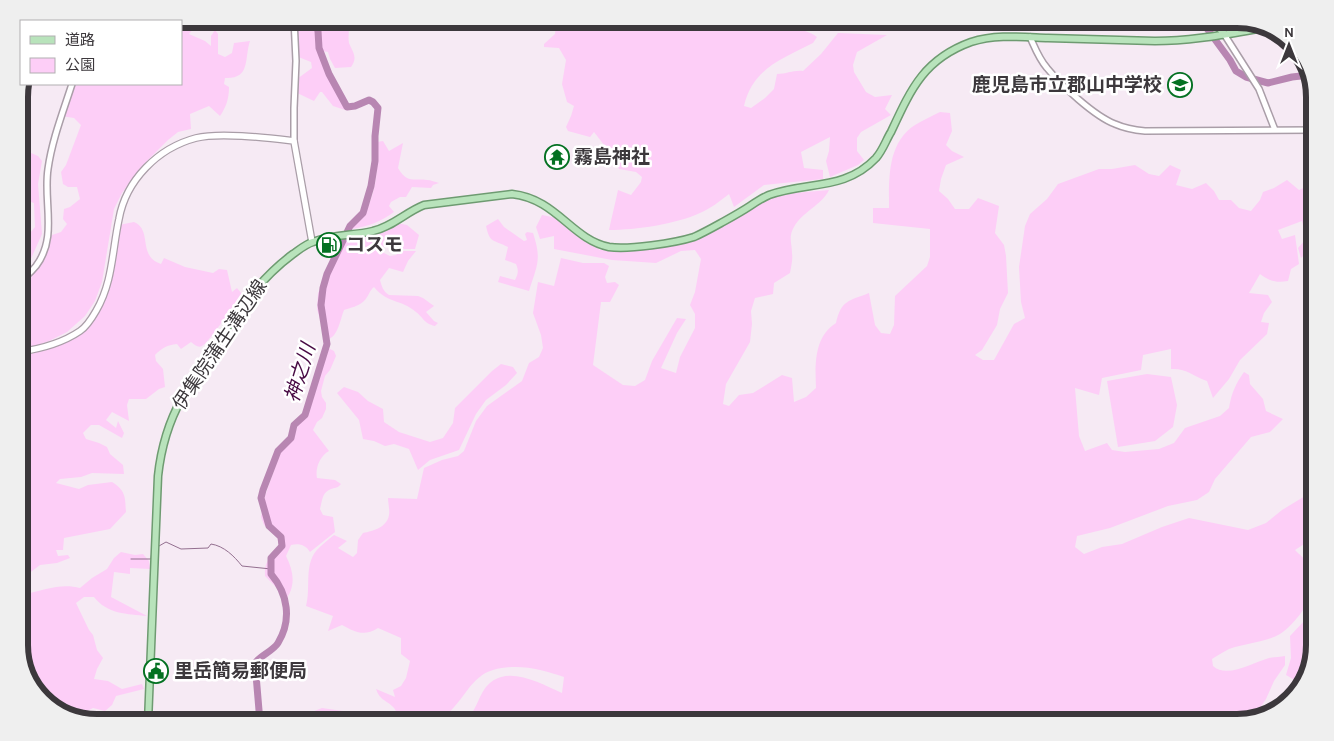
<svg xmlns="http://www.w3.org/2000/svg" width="1334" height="741" font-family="Karla,'Noto Sans JP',sans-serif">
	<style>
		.green { fill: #fdcef7 }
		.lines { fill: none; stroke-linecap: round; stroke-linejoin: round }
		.stream { stroke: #936f8f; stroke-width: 1 }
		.river { stroke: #b886b2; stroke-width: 7 }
		.tertiary-casing { stroke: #aa9ea8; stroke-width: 8 }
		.secondary-casing { stroke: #aa9ea8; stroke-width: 8 }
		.primary-casing { stroke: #6e9b71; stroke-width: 9 }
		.tertiary { stroke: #fff; stroke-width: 5 }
		.secondary { stroke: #fff; stroke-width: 5.5 }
		.primary { stroke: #b8e3bb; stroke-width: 6 }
		.labels { text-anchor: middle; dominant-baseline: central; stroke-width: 5; stroke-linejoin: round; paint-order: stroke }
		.poi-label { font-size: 19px; font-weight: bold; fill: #3c383c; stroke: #fff; text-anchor: start }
		.street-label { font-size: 19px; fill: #3c383c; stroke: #fff }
		.water-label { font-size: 20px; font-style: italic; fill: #470943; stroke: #fff }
		.rim { fill: none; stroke: #3c383c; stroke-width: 6 }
	</style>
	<rect width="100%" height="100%" fill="#f6eaf4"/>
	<!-- green -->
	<path class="green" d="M97,19H204L195,26L189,34L205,41L211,46V36L215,30L218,34V54L225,57L232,53L234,43L250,41C244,59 251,79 225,78L224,84L229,87C229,99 226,107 220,116L209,106L190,114L191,129L178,132L168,140L142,166L122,193L114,209L102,282L95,301L85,316L67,332L49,341L33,347H23L19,344V318L28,305L29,296L28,288L31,278L44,258L52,235L61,232L67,224L63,219L64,209L70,207L80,199L77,187H68L63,184L61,172L66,165L81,125L74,118L61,116L72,84H181V21H97Z
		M294,19H370L368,27L349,26C349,32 348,38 349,43C353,53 358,57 351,67L335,68L330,59L328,52L322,51L330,76L345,110L333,106L322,92H320L314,101L295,92L297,79L312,68L311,62L296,56Z
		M557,19H767C781,30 803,26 817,37L813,43C782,59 753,68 744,106L751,108L765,98L774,89L777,74C787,74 793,70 803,71L821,54L838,33L887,35L857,52L853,65L854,72L866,92L875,97L892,95L885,109L891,115L861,132L857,138V151L864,160L858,165L830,177L826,161L829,151L830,137L801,152L804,168L823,170V179L764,185L734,207L729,194C720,201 710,209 700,213C676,224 636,230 609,230C612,216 615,204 618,190L631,195L641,182L642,177L636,172L619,169L608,150L594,132L590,137L568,131L566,127L571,116L574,106L567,102L562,84L566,60L559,48L544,47V44L555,34Z
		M940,112L950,113L952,131L946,145L952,151L964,157L946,165L941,179L939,191L948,199L955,209H969L978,198L999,206L995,233L1004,245L1006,256L1008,293L1000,309L997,325L982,350L975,355L983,360H994L1014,324L1025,318L1021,302L1019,267L1025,226L1030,214L1047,199L1058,184L1099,169H1112L1135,165L1149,174L1159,176L1170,165L1181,170L1176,185L1192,189L1206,183L1214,191L1219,200H1231L1239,208L1251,211L1260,200L1263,192L1274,188L1287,180L1299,190L1310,185L1315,175V245L1301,258L1298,248L1306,239L1302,221L1278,230L1282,239L1295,235L1299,264L1291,269L1288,281C1276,283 1269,281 1260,274L1249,293L1268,295L1272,302L1264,313L1261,322L1269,323L1267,334L1240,360L1229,379L1213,398L1207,381C1193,376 1186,368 1171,369V349L1143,355L1141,370L1102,378L1099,395L1075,388L1079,436L1085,451L1107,443L1112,450L1125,452L1159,449L1174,443L1185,428L1220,416L1229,408C1231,394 1236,383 1244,372L1249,375L1250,384L1263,399L1266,411L1283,419L1270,432L1251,437L1215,479L1209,492L1197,500L1168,506L1110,528L1077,536L1075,547L1084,554L1102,547L1122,544L1162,527L1189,518L1248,530L1266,523L1282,510L1315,490V537L1295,550C1302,557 1311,564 1315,573C1321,591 1295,625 1280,634C1264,643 1245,643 1229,649C1223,652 1217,656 1212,659L1213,666C1227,679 1254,662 1269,658C1275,657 1280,657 1285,656V665L1274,681L1266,699L1253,718L1238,722H462C471,718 476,706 480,697C497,659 536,681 562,693L564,677C541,669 518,663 493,670C462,679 461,722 422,722C415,722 406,722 400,717C397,715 396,710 394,708C387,700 380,701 376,689L395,697L393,690L401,686L406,678L410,661L401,654V638L378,628C364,637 355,632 342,625L328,631L333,616L306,606C311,589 304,566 316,551C321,545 328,540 334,535L347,541L338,548L353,557L357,553L358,540L363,533C374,531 387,527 389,515C390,510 388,503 388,498L417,499L424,468L442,460L458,456L464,451L476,421L487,406L522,381L529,363L539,357L543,348L541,335L533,313L538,282L554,286L561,258L583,263H604L609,266L605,277L607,283L615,282L619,285L610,302H601L593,365L623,385L635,386L645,380L652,361L677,318L686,319L677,333L661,368L676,373L680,357L695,328V314L690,305L695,292L701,259L695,250L681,251L656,263L612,260L554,249V236L540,239L536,227L542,215L557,218L572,231L600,250L630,251L649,249L675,245L708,235L771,198L794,193L829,190C822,205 802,212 794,227C788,237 792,243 792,253C793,260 791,267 790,273L774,283L773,294L755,298L751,311L752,324L750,342L726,384L723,404L729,406L739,395L753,393L782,375L792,378L794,402L806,397L816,388C815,364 814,337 836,323C841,300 849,301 869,293L875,325L881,333L890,334L894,325L895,296L927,266L930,257V229L873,223V208H889C889,179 887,143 915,125C923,120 932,116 940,112Z
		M383,141L389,151L403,143L398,168C407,184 414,178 427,180C431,180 435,182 439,183L433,185L431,188L412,187L406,197H400L391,202L389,206L394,212C380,222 369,226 352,229C355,223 361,219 365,213C376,193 379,165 377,142Z
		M31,153L38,156L42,161L38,184L42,234L30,261L19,274V226L30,233L35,227L34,203L19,198V189Z
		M498,219L504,227L524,241L527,240L525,234L527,232L533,233C542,260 537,265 529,291L498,282L500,276L515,280C518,274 519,271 516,264L505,260L508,247C493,239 490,244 486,226Z
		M134,222C153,230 137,256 161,264L164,258L185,267L213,273L219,269L227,270L232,292L237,288L242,294C236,302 207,345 202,346C198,348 195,345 191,342L181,349L177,344C167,345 162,348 155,355L156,361L163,369L165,387L159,389L146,399H129L127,405L129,421L112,412L106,420L116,428L118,421L124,433L122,438L99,425H91L83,433L86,439L99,443L107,447L110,454L123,465L124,474L92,473L81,477L60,479L56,483L79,489L88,485L112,482C126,491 125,497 126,512L110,529L64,538L63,550H56L58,556L68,555L70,558L57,563L40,565L19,581V357C35,353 52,349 67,341C88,328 105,302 112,279C117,262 117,242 119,225Z
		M397,223L407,225L419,235L415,249H403L384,245L382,252L390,256L396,255L400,251H416L408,261L403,272L389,268L380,280C382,287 383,291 389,295L418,296L423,298L434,306L426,312L434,321L438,323L435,326C423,323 425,319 416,312C401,299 388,304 374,287C369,291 369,296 364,301C359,306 350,308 344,310C340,320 338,338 326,340L317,309L318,293L348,237Z
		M326,347L334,351L336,356L330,370L325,376L321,391L322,397L326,403V409L322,418L317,422L313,430L329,451C320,456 315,468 317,478L335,480L341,484C337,489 335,487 329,490C322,493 322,502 320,509L323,515L333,517L335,532L310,552C306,545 299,543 291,545L286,556C294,572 296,586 285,601L277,588L265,576C264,556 273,561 280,547L276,534L264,525L261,517L265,496L277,462L281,452L293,438L320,371Z
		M501,364L513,367L517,373L506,385L486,400L476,414L459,450L430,460L418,470L409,449L394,444L385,446L374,441L363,439L359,420L337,393L344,387L358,392L368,401L383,409L384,422L399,432L430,442L443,438L453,423L455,408L492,371Z
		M1147,374L1171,377L1177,405L1173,427L1155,441L1118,447L1107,381Z
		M121,552L135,555L143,554L149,561L150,569L130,568V574L114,572L111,597L147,616C127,614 107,614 94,597H84L76,603L89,630L93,635L97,650L103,658L97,669L94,679L108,681L122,689L142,684L144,689L116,696L112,705L105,711L93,708L75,717L58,712L29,684L19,650V605L26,594C44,590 61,583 80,588L92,578L107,569L114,558Z
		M1315,615C1315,640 1316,673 1297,691L1300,683L1286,675L1291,658L1290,636L1306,619Z
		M322,708L371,715L380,722H298L304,715Z"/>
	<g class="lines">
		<!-- stream -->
		<path class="stream" d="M159,546L166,542L181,549L208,548L211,544C224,546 234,556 242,566L271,569
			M131,559H151L152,550"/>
		<!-- river -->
		<path class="river" d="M1200,19L1230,60L1236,71L1246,77L1268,83L1292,77L1310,75
			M260,722L255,663C261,655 273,651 278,643C292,620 288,594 271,574V558L282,546L281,537L269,526L261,498L263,490L278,451L291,438L294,425L305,415L327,344L321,305L323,288L327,274L350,226L363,213L371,186L375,161V136L378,108L373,102L369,100L355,106L347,107L329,74L319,48L318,31L313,19"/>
		<defs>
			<path id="tertiary" d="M294,19L296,61L294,108V141
				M93,21V20
				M1224,34L1259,89L1275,130
				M1030,37C1035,48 1039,59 1047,68C1061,85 1094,116 1115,124C1124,128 1134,130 1145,131L1315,130
				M19,281C26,278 31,272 36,266C58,237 43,202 48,169C52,140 63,112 72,84"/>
			<path id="secondary" d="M19,352C40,349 61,344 80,331C86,327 92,318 96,311C113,282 112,251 119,219C126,180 158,148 196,138C220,132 268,138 294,141L312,242"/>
			<path id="primary" d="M1212,19L1224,34
				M148,722L158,476C161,448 168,423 182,398C215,348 244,290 293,254C300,249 306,244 313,242C332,234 353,236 373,231C392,227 406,212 424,205L512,194C557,199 571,239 609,247C628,250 675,243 694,237C703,233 712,228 721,223C730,218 741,212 750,206C756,202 762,198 769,195C807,181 845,191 876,158C883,150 886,140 891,132C911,89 924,59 971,42C996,34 1022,37 1048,38C1084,39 1120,40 1155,41C1194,41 1232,33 1270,27"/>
		</defs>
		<!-- tertiary casing -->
		<use href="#tertiary" class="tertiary-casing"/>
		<!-- secondary casing -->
		<use href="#secondary" class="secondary-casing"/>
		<!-- primary casing -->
		<use href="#primary" class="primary-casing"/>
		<!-- tertiary -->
		<use href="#tertiary" class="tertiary"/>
		<!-- secondary -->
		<use href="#secondary" class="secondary"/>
		<!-- primary -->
		<use href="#primary" class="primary"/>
	</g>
	<!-- icons -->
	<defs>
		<symbol id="school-ring" viewBox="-11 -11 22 22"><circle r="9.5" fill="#fff" stroke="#047122" stroke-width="1.5"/><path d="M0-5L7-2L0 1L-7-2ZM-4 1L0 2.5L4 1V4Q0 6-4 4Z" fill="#047122"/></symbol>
		<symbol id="temple-ring" viewBox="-11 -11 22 22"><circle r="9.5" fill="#fff" stroke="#047122" stroke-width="1.5"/><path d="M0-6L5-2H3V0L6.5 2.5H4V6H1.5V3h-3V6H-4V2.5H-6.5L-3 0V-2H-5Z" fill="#047122"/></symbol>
		<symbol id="fuel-ring" viewBox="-11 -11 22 22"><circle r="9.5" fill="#fff" stroke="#047122" stroke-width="1.5"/><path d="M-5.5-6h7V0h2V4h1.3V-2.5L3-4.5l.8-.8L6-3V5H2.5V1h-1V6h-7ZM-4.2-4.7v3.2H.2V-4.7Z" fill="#047122"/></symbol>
		<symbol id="civic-ring" viewBox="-11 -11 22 22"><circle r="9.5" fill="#fff" stroke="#047122" stroke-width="1.5"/><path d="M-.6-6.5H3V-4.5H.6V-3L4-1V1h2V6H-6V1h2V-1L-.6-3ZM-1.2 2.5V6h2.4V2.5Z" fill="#047122"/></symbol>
	</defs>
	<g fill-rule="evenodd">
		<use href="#school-ring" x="1166" y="71" width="28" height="28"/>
		<use href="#temple-ring" x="543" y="143" width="28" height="28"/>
		<use href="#fuel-ring" x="315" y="231" width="28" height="28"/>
		<use href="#civic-ring" x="142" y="657" width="28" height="28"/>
	</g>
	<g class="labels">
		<!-- poi labels -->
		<g class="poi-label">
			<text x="1162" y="85" text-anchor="end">鹿児島市立郡山中学校</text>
			<text x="574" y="157">霧島神社</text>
			<text x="346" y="245">コスモ</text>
			<text x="174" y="671">里岳簡易郵便局</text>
		</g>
		<!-- street labels -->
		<g class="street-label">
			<text transform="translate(220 345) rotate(-56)">伊集院蒲生溝辺線</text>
		</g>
		<!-- water labels -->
		<g class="water-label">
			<text transform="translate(300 373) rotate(-73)">神之川</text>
		</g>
	</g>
	<!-- crop -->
	<path d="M0 0H1334V741H0ZM97 28H1237A69 69 0 0 1 1306 97V645A69 69 0 0 1 1237 714H97A69 69 0 0 1 28 645V97A69 69 0 0 1 97 28Z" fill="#efefef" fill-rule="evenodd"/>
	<path class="rim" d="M97 28H1237A69 69 0 0 1 1306 97V645A69 69 0 0 1 1237 714H97A69 69 0 0 1 28 645V97A69 69 0 0 1 97 28Z"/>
	<!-- legend -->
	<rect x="20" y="20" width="162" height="65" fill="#ffffff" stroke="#b1afb1"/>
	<rect x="30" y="36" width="25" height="8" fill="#b8e3bb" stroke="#b1afb1"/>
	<text x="65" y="45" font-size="15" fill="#3c383c">道路</text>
	<rect x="30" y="58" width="25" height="15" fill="#fdcef7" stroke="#b1afb1"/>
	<text x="65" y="70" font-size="15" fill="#3c383c">公園</text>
	<!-- north arrow -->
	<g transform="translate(1289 45)" stroke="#ffffff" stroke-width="4" paint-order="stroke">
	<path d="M0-4L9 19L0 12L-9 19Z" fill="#3c383c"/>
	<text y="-8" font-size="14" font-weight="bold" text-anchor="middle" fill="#3c383c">N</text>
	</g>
</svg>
